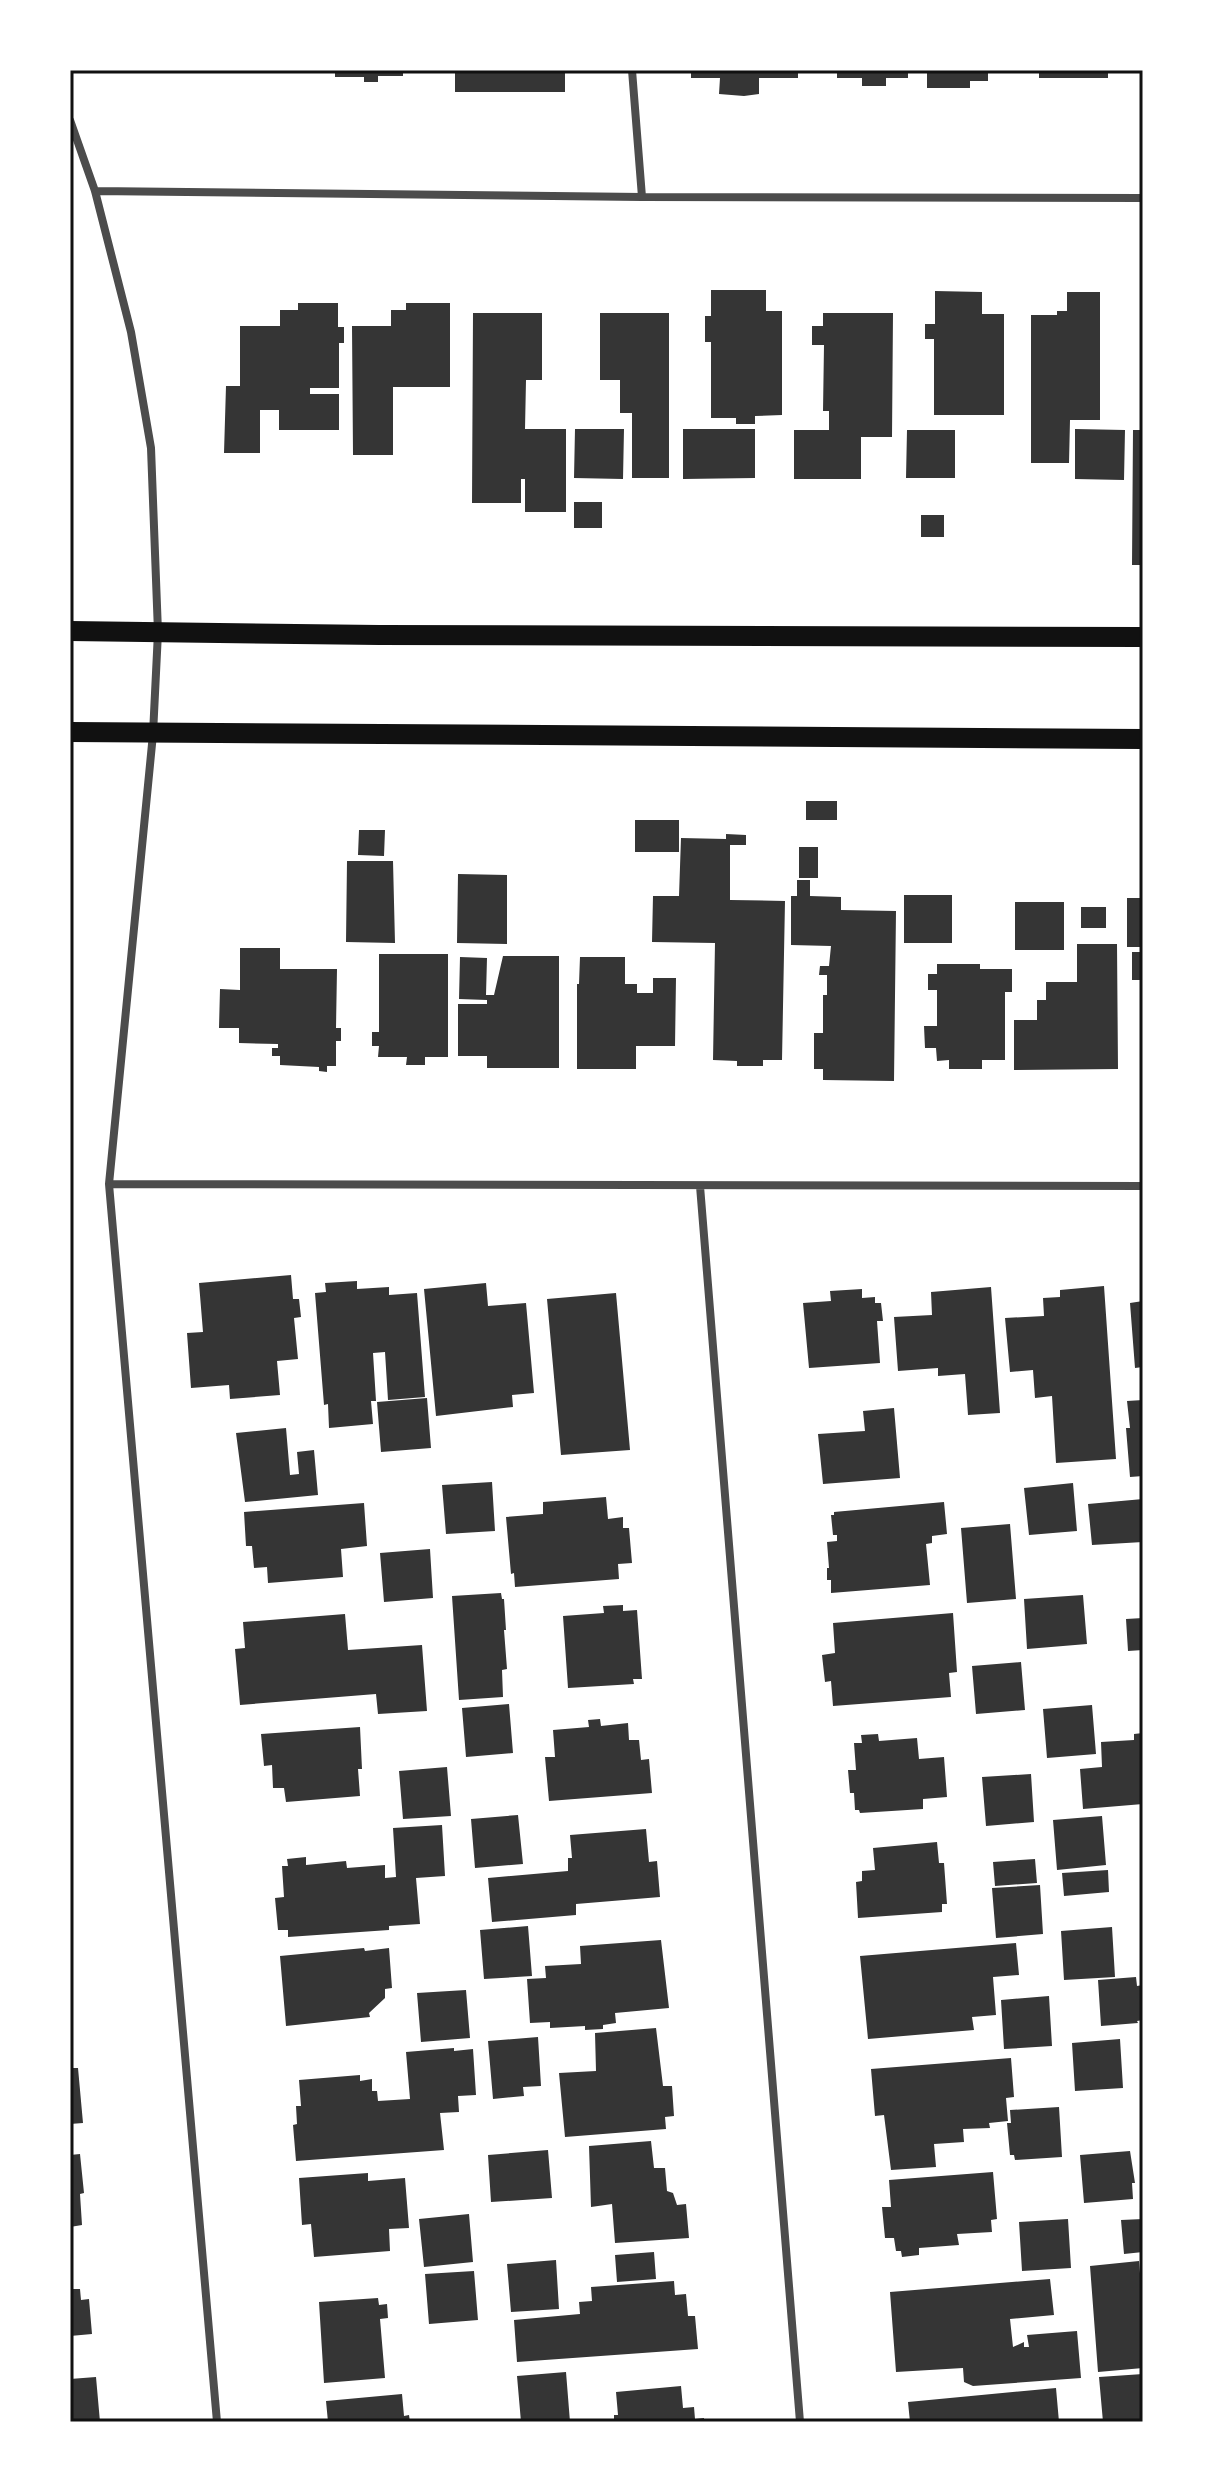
<svg xmlns="http://www.w3.org/2000/svg" width="1213" height="2492" font-family="'Varela Round',sans-serif">
	<style>
		.building { fill: #353535 }
		.lines { fill: none; stroke-linecap: round; stroke-linejoin: round }
		.minor { stroke: #4c4c4c; stroke-width: 8 }
		.primary { stroke: #111; stroke-width: 20 }
		.neatline { fill: none; stroke: #111; stroke-width: 3 }
	</style>
	<rect width="100%" height="100%" fill="#fff"/>
	<!-- building -->
	<path class="building" d="M335,70H403V76H378V82H364V77H335Z
		M455,70H565V92H455Z
		M691,70H798V78H759V94L744,96L719,94L720,78H691Z
		M837,70H908V78H886V86H862V78H837Z
		M927,70H988V81H970V88H927Z
		M1039,70H1108V78H1039Z
		M711,290H766V311H782V415L755,416V424H736V418H711V342H705V316H711Z
		M935,291L982,292V314H1004V415H934V339H925V324H935Z
		M1067,292H1100V420H1070L1069,463H1031V315H1057V311H1067Z
		M298,303H338V327H344V343H339V388H310V394H339V430H279V410H260V453H224L226,386H240V326H280V310H298Z
		M406,303H450V387H393V455H353L352,326H391V310H406Z
		M473,313H542V380H526L525,429H566V512H525V479H521V503H472Z
		M600,313H669V478H632V413H620V380H600Z
		M823,313H893L892,437H861V479H794V430H829V411H823L824,345H812V326H823Z
		M575,429H624L623,479L574,478Z
		M683,429H755V478L683,479Z
		M1075,429L1125,430L1124,480L1075,479Z
		M907,430H955V478H906Z
		M1133,430H1143V565H1132Z
		M574,502H602V528H574Z
		M921,515H944V537H921Z
		M806,801H837V820H806Z
		M635,820H679V852H635Z
		M359,830H385L384,856L358,855Z
		M726,834L746,835V845H730V900L785,901L782,1060H763V1066H737V1061L713,1060L715,943L652,942L653,896H679L681,838L726,839Z
		M799,847H818V878H799Z
		M347,861H393L395,943L346,942Z
		M458,874L507,875V944L457,943Z
		M797,880H810V896L841,897V910L896,911L894,1081L823,1080V1069H814V1033H823V995H827V975H819L820,966H829L831,946L791,945V896H797Z
		M904,895H952V943H904Z
		M1127,898H1143V947H1127Z
		M1015,902H1064V950H1015Z
		M1081,907H1106V928H1081Z
		M1077,944H1117L1118,1069L1014,1070V1020H1037V1000H1046V982H1077Z
		M240,948H280V969H337L336,1028H341V1041H336V1066H327V1072L319,1071V1067L280,1065V1056H272V1048H278V1044L239,1043V1028H219L220,989L240,990Z
		M1132,952H1143V980H1132Z
		M379,954H448V1057H425V1065H406L407,1057H378L379,1046H372V1032H379Z
		M503,956H559V1068H487V1056H458V1004H487V1000L459,999L460,957L487,958L486,995H494Z
		M580,957H625V984H637V993H653V978H676L675,1046H636V1069H577V984H579Z
		M937,964H980V969H1012V992H1005V1060H982V1069H949V1060L937,1061L936,1048H925L924,1026H937V990H928V974H937Z
		M291,1275L293,1299H299L301,1317L294,1318L298,1359L277,1361L280,1395L230,1399L229,1385L191,1388L187,1333L203,1332L199,1283Z
		M357,1281V1289L389,1287V1295L417,1293L425,1397L388,1400L385,1352L373,1353L376,1401H371L373,1424L329,1428L328,1404L324,1405L315,1293L326,1292L325,1283Z
		M486,1283L488,1306L526,1303L534,1393L512,1395L513,1407L436,1416L424,1289Z
		M1104,1286L1116,1459L1056,1463L1052,1396L1035,1398L1033,1370L1010,1372L1005,1318L1044,1316L1043,1298L1060,1297V1290Z
		M991,1287L1000,1413L968,1415L965,1374L938,1376V1368L898,1371L894,1317L932,1315L931,1292Z
		M862,1289V1298L875,1297V1303H881L883,1321H877L880,1363L809,1368L803,1303L831,1301L830,1291Z
		M616,1293L630,1450L561,1455L547,1299Z
		M1143,1301V1367L1135,1368L1130,1303Z
		M427,1398L431,1448L381,1452L377,1402Z
		M1143,1400V1476L1130,1477L1126,1428H1130L1127,1401Z
		M894,1408L900,1478L823,1484L818,1434L865,1431L863,1411Z
		M286,1428L290,1475L299,1474L297,1452L314,1450L318,1495L245,1502L236,1433Z
		M492,1482L495,1531L446,1534L442,1485Z
		M1073,1483L1077,1531L1029,1535L1024,1488Z
		M606,1497L608,1519L623,1517V1528H629L632,1563L618,1564L619,1579L515,1587L514,1573L511,1574L506,1517L543,1514V1502Z
		M1143,1499V1542L1092,1545L1088,1504Z
		M944,1502L947,1534L932,1536V1543L926,1544L930,1585L831,1593V1580H827V1568H829L827,1542L837,1541V1535H833L831,1515H834V1512Z
		M364,1503L367,1546L341,1549L343,1577L268,1583L267,1567L254,1568L252,1546H246L244,1512Z
		M1010,1524L1016,1599L967,1603L961,1528Z
		M430,1549L433,1598L384,1602L380,1553Z
		M501,1593L502,1599H504L506,1630H504L507,1669L502,1670L503,1697L459,1700L452,1596Z
		M1083,1595L1087,1644L1027,1649L1024,1599Z
		M623,1605V1611L637,1610L642,1679H633L634,1684L568,1688L563,1616L604,1613L603,1606Z
		M953,1613L957,1672L949,1673L951,1697L833,1706L831,1681L825,1682L822,1655L835,1653L833,1623Z
		M345,1614L348,1650L422,1645L427,1711L378,1714L376,1694L240,1705L235,1649L245,1648L243,1622Z
		M1143,1618V1650L1128,1651L1126,1619Z
		M1021,1662L1025,1710L976,1714L972,1666Z
		M509,1704L513,1753L466,1757L462,1708Z
		M1092,1705L1096,1754L1047,1758L1043,1709Z
		M600,1719L601,1726L628,1723L629,1740H639L641,1760L649,1759L652,1793L549,1801L545,1757H555L553,1730L589,1727L588,1720Z
		M360,1727L362,1769H358L360,1796L286,1802L284,1788H273L272,1765L264,1766L261,1734Z
		M1143,1733V1804L1083,1809L1080,1769L1102,1767L1101,1742L1134,1740V1734Z
		M878,1734L879,1741L917,1738L919,1759L944,1757L947,1797L923,1799V1809L860,1813L859,1810H855L854,1793H850L848,1770H856L854,1743H862L861,1735Z
		M447,1767L451,1816L403,1819L399,1771Z
		M1031,1774L1034,1822L986,1826L982,1777Z
		M518,1815L523,1864L475,1868L471,1819Z
		M1102,1816L1106,1865L1057,1870L1053,1820Z
		M442,1825L445,1876L416,1878L420,1924L389,1926V1930L288,1937V1930H278L275,1898L284,1897L282,1866H288L287,1859L306,1857V1865L346,1861L347,1868L385,1865V1878L396,1877L393,1828Z
		M646,1829L649,1862L657,1861L660,1897L576,1904V1915L492,1922L488,1878L568,1871V1858H572L570,1835Z
		M937,1842L939,1863H944L947,1904H942V1912L858,1918L856,1882L862,1881V1871L875,1870L873,1848Z
		M1035,1859L1037,1883L995,1886L993,1862Z
		M1108,1870L1109,1892L1064,1896L1062,1873Z
		M1040,1885L1043,1934L996,1938L992,1888Z
		M528,1926L532,1976L484,1979L480,1930Z
		M1112,1927L1115,1977L1064,1980L1061,1931Z
		M661,1940L669,2008L615,2013L616,2023L603,2025V2029L585,2030V2026L550,2028V2022L530,2023L527,1979L546,1978L545,1966L581,1964L580,1946Z
		M1016,1943L1019,1975L993,1977L996,2015L972,2017L974,2030L868,2039L860,1956Z
		M364,1948L365,1951L389,1948L392,1988L385,1989V1998L369,2013L370,2017L286,2026L280,1956Z
		M1136,1977L1137,1986L1143,1985V2020L1137,2021L1138,2023L1101,2026L1098,1980Z
		M466,1990L470,2038L421,2042L417,1993Z
		M1049,1996L1052,2046L1004,2049L1001,2000Z
		M656,2028L663,2086H672L674,2116L665,2117L666,2129L565,2137L559,2073L596,2071L595,2033Z
		M538,2037L541,2086L523,2087L524,2096L493,2099L488,2041Z
		M1120,2039L1123,2088L1075,2091L1072,2043Z
		M454,2048V2051L473,2049L476,2095L458,2096L459,2112L440,2113L444,2150L296,2161L293,2125L297,2124L296,2106H301L299,2080L360,2075V2081L372,2079V2091H377L378,2101L410,2099L406,2052Z
		M1011,2058L1014,2097L1006,2098L1008,2121L989,2123L990,2128L963,2129L964,2142L934,2144L936,2167L891,2170L884,2115L875,2116L871,2069Z
		M70,2068H78L83,2123L70,2124Z
		M1059,2107L1062,2157L1015,2160L1014,2155H1010L1007,2123H1011L1010,2110Z
		M651,2141L654,2168H665L667,2191L673,2193L677,2205L686,2204L689,2238L615,2243L612,2204L591,2207L589,2146Z
		M548,2150L552,2198L491,2202L488,2155Z
		M1130,2151L1135,2183H1132L1133,2199L1084,2203L1080,2155Z
		M80,2154L84,2193L80,2194L82,2225L70,2227V2155Z
		M993,2172L997,2219L991,2220L992,2232L957,2234L959,2245L919,2248V2255L902,2257L901,2251H896L894,2238H885L882,2207H891L889,2180Z
		M368,2173V2181L405,2178L409,2228L389,2229L390,2251L314,2257L311,2224L302,2225L299,2178Z
		M469,2214L473,2262L424,2267L419,2219Z
		M1068,2219L1071,2268L1022,2271L1019,2222Z
		M1143,2219V2252L1124,2254L1121,2220Z
		M654,2252L656,2279L617,2282L615,2255Z
		M556,2260L559,2309L511,2312L507,2264Z
		M1139,2261L1143,2310V2368L1098,2372L1090,2266Z
		M474,2271L478,2320L429,2324L425,2274Z
		M1050,2279L1054,2315L1010,2319L1013,2347L1024,2342V2347H1029L1027,2335L1077,2331L1081,2378L973,2386L964,2382L963,2368L896,2372L890,2292Z
		M674,2281L675,2295L686,2294L688,2316H695L698,2349L517,2362L514,2320L580,2314L579,2302L592,2301L591,2287Z
		M70,2289H80L81,2300L89,2299L92,2334L70,2336Z
		M378,2298L379,2305L387,2304L388,2318L380,2319L385,2378L324,2383L319,2302Z
		M566,2372L570,2422H521L517,2376Z
		M1143,2374V2422H1103L1099,2377Z
		M96,2377L100,2422H70V2379Z
		M681,2386L683,2408L694,2407L695,2419L704,2418V2422H614V2415H618L616,2392Z
		M1056,2388L1059,2422H910L908,2402Z
		M402,2394L404,2416L409,2415L410,2422H328L326,2401Z"/>
	<g class="lines">
		<!-- minor -->
		<path class="minor" d="M632,70L642,197
			M70,120L95,191L131,332L151,448L158,632L153,734L109,1184L217,2422
			M95,191L642,197L1143,198
			M109,1184L1143,1186
			M700,1186L800,2422"/>
		<!-- primary -->
		<path class="primary" d="M70,631L379,635L1143,637
			M70,732L1143,739"/>
	</g>
	<!-- border -->
	<rect width="1213" height="2492" fill="none" stroke="#ffffff" stroke-width="144"/>
	<rect x="72" y="72" width="1069" height="2348" class="neatline"/>
</svg>
